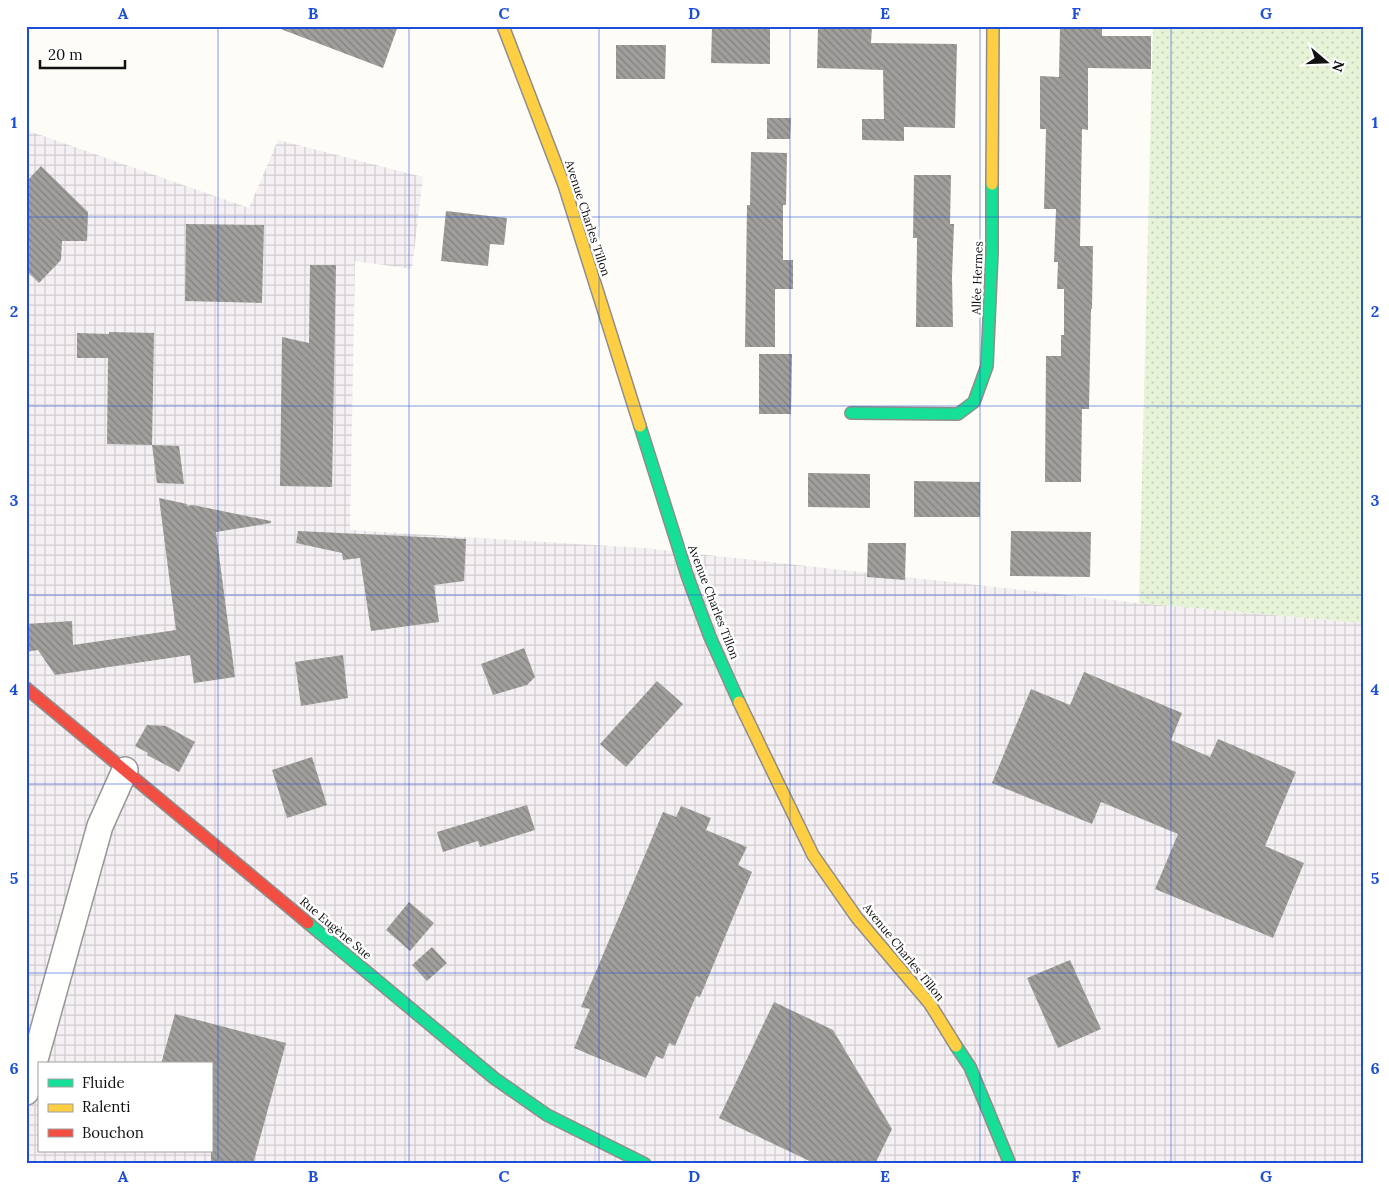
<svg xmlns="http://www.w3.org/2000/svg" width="1389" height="1190" font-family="Lora,serif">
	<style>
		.industrial { fill: url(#industrial-grid); fill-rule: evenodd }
		.grass { fill: url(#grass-dots) }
		.building { fill: url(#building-back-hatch) }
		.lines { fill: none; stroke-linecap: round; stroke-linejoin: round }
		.street-casing { stroke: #979795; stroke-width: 28 }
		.fast-casing { stroke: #8e8d8b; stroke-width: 14 }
		.slow-casing { stroke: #8e8d8b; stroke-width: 14 }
		.jam-casing { stroke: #8e8d8b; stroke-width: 14 }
		.street { stroke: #fffffe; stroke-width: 25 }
		.fast { stroke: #16e098; stroke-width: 11 }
		.slow { stroke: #ffcf43; stroke-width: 11 }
		.jam { stroke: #f24e42; stroke-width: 11 }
		.grid { fill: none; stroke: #1d4ed8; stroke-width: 1; stroke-opacity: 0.55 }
		.labels { text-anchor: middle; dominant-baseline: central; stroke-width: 5; stroke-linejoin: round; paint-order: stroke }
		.street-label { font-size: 12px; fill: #111; stroke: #fff }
		.neatline { fill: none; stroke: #1d4ed8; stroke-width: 2 }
		.grid-label { font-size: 16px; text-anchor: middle; font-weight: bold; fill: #1d4ed8 }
	</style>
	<defs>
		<pattern id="industrial-grid" width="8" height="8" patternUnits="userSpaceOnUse" patternTransform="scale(1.25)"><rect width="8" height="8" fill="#f5f0f3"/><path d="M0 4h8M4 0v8" fill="none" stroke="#d1cdcf"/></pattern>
		<pattern id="grass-dots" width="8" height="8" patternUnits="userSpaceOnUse" patternTransform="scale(1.25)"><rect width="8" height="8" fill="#e7f3d7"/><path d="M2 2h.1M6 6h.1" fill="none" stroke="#c5cfb8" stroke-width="1.8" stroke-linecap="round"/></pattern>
		<pattern id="building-back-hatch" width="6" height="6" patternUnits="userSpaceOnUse" patternTransform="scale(1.25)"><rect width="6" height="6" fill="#a19f9c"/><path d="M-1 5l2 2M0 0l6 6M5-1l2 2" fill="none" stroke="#82807e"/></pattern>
	</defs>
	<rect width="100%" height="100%" fill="#fdfcf7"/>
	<!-- industrial -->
	<path class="industrial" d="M26,130L249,208L278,140L423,177L412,269L355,261L350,530L644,548L1139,603L1363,623V1164H26ZM39,1064H211V1151H39Z"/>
	<!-- grass -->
	<path class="grass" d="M1153,26H1363V623L1139,603Z"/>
	<!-- building -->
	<path class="building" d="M279,26H398L383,68L278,28Z
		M712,26H770V64L711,63Z
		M818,26H872L871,43L957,44L955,128L904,127V141L862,140V119H884L883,70L817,68Z
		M1060,26H1102V36H1151V69L1088,68V130L1082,129L1080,246H1093L1092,309H1091L1089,409H1082L1081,482H1045L1046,356H1061V335H1064V289H1057L1058,262H1054L1056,209H1044L1046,129H1040V76L1059,77Z
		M616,45H666L665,79H616Z
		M767,118H791L790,139H767Z
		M751,152L787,153L786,205H783V260H793V289H775V347H745L747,205H750Z
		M41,166L88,212L87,241H62L61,260L39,283L26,270V182Z
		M914,175H951L950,224H954L952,277L953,327H916L917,238H913Z
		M446,211L507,218L504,245L490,244L488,266L441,261Z
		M186,224L264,225L262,303L185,301Z
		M310,265H336L332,487L280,486L282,337L309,343Z
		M109,332L154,333L152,445L107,444L108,358H77V333L109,334Z
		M759,354H792L791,414H759Z
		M152,445L179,446L184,484L157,483Z
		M808,473L870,474V508L808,507Z
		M914,481L980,482V517H914Z
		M159,498L187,504V506L193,505L271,521V523L216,532L235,677L194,683L190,655L55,675L38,650L26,652V624L72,621L73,645L176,630Z
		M298,531L466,539L464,581L434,585L439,622L371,631L360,558L343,560L342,553L296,543Z
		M1011,531L1091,532L1090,577L1010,576Z
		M868,543H906L905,580L867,577Z
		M524,648L535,677L527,685L493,695L481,664Z
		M343,655L348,698L301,706L295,662Z
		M1084,672L1182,713L1171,740L1210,757L1218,739L1296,772L1265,846L1304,863L1273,938L1155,889L1178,834L1101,802L1092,824L992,783L1031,689L1070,705Z
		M657,681L683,704L626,767L600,744Z
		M147,725L166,726L195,742L179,772L147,755L148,753L135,746Z
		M312,757L327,805L287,818L272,770Z
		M527,805L535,830L480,847L478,841L443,852L437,832Z
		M681,806L711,818L706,830L747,847L738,865L752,872L700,997L696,996L675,1046L669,1043L663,1059L656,1056L646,1078L574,1048L590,1009L581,1007L663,812L676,817Z
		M409,902L434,923L410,951L386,930Z
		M432,947L447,963L427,981L412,965Z
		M1070,960L1101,1029L1058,1048L1027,978Z
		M774,1002L833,1030L892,1129L875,1164H816L719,1118Z
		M175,1014L286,1043L253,1164H211V1064H161Z"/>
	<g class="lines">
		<defs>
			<path id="street" d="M26,1092L100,826L125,770"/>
			<path id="fast" d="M851,413L958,414L974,402L987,366L992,252V184
				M640,426L687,575L710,637L739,702
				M308,923L494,1078L547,1115L645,1164
				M956,1046L970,1067L1010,1164"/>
			<path id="slow" d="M503,26L564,185L640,426
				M992,184L993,26
				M739,702L813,855L857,918L930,1004L956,1046"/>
			<path id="jam" d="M26,688L308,923"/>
		</defs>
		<!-- street casing -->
		<use href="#street" class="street-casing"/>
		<!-- fast casing -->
		<use href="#fast" class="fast-casing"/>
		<!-- slow casing -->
		<use href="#slow" class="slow-casing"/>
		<!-- jam casing -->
		<use href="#jam" class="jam-casing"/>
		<!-- street -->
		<use href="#street" class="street"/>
		<!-- fast -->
		<use href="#fast" class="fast"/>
		<!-- slow -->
		<use href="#slow" class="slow"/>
		<!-- jam -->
		<use href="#jam" class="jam"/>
	</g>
	<!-- grid -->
	<path class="grid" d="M218,26V1164M409,26V1164M599,26V1164M790,26V1164M980,26V1164M1171,26V1164M26,217H1363M26,406H1363M26,595H1363M26,784H1363M26,973H1363"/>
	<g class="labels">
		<!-- street labels -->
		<g class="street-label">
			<text transform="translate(588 218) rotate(72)">Avenue Charles Tillon</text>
			<text transform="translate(977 278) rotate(-88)">Allée Hermes</text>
			<text transform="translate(714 602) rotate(69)">Avenue Charles Tillon</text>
			<text transform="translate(336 928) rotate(40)">Rue Eugène Sue</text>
			<text transform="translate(904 952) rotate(51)">Avenue Charles Tillon</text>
		</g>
	</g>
	<!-- border -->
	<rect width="1389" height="1190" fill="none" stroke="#ffffff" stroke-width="55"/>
	<!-- legend -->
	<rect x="38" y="1062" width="175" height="90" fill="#ffffff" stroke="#a0a0a0"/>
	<rect x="48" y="1079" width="25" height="8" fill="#16e098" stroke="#a0a0a0"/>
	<text x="82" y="1088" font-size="15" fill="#111111">Fluide</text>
	<rect x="48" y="1104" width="25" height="8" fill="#ffcf43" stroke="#a0a0a0"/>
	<text x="82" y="1112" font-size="15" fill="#111111">Ralenti</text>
	<rect x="48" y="1129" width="25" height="8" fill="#f24e42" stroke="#a0a0a0"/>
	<text x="82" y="1138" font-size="15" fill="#111111">Bouchon</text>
	<!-- north arrow -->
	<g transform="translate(1326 62) rotate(109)" stroke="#ffffff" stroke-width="4" paint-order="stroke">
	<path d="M0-4L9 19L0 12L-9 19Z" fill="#111111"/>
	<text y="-8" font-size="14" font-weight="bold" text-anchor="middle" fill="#111111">N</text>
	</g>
	<!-- scale -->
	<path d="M40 60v8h85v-8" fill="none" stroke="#111111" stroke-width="2.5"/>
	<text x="48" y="60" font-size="15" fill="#111111" stroke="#ffffff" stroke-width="4" paint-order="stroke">20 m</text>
	<rect x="28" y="28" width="1334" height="1134" class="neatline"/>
	<g class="grid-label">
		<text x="123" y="19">A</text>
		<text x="313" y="19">B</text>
		<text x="504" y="19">C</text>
		<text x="694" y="19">D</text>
		<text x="885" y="19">E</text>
		<text x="1076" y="19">F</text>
		<text x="1266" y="19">G</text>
		<text x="14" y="128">1</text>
		<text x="1375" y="128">1</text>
		<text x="14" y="317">2</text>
		<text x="1375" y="317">2</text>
		<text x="14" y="506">3</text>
		<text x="1375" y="506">3</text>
		<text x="14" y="695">4</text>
		<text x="1375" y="695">4</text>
		<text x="14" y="884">5</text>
		<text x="1375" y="884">5</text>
		<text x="14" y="1074">6</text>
		<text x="1375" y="1074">6</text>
		<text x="123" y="1182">A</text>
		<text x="313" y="1182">B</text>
		<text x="504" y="1182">C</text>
		<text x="694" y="1182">D</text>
		<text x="885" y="1182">E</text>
		<text x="1076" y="1182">F</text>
		<text x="1266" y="1182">G</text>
	</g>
</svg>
